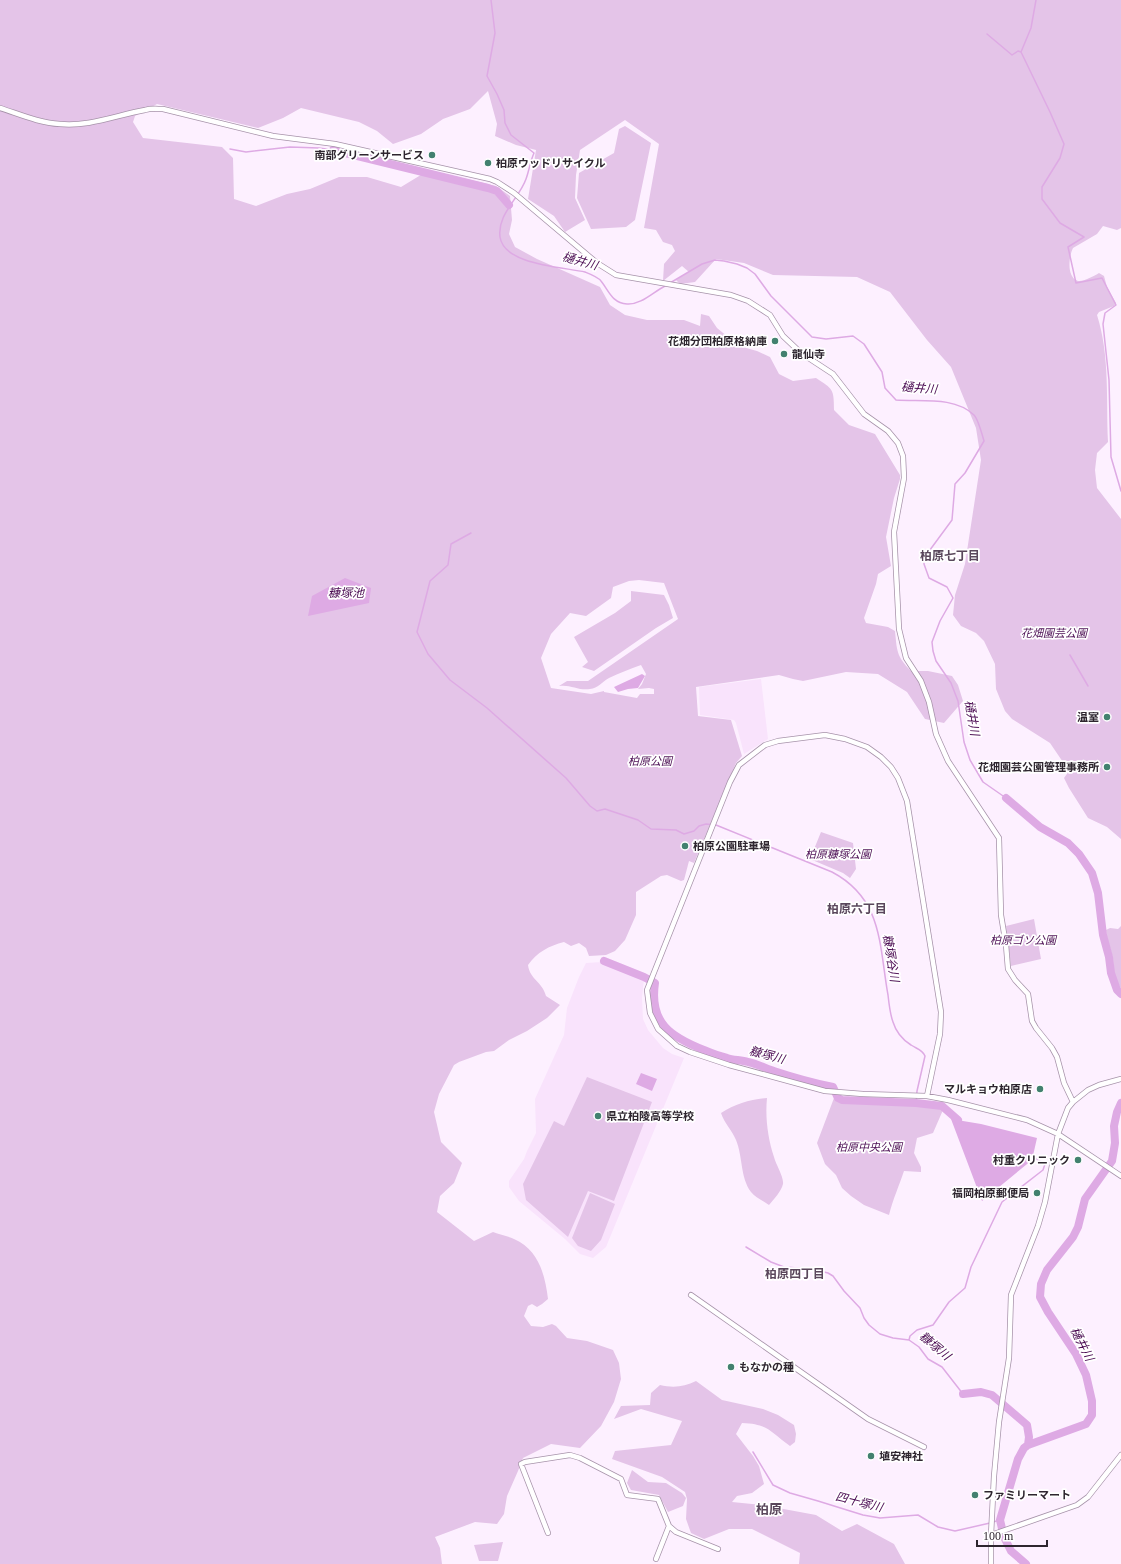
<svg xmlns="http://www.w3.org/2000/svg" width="1121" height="1564" font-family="'Times New Roman','Noto Sans JP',serif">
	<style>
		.built { fill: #f9e3fc }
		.green { fill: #e4c4e8; fill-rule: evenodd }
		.water { fill: #deaae4 }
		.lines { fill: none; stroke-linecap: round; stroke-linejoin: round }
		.stream { stroke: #deaae4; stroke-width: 1.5 }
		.river { stroke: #deaae4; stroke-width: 8 }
		.tertiary-casing { stroke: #a793aa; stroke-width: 6 }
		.tertiary { stroke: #fff; stroke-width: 4.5 }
		.poi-dot { fill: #42816f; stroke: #fff; stroke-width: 1.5 }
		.labels { text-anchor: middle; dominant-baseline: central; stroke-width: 3.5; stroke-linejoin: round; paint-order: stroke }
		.poi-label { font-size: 11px; font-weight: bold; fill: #2e262f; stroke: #fff; text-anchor: end }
		.park-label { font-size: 11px; font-style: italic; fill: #4d0f55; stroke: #fff }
		.water-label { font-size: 12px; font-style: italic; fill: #4b0c53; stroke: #fff }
		.neighbourhood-label { font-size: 12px; font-weight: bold; fill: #5a475c; stroke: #fff }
		.quarter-label { font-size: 13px; font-weight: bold; fill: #5a475c; stroke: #fff }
	</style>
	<rect width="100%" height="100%" fill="#fdf0ff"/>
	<!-- built -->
	<path class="built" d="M761,679L768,739L744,754L736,723L734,720L700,715L699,687Z
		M602,962L644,979L642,998L643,1019L648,1030L663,1048L672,1054L684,1058L606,1247L593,1258L580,1254L565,1239L519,1201L509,1187V1181L524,1159L527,1151L536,1133L535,1099L564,1035L567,1008L579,977L586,963Z"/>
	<!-- green -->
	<path class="green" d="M0,0H1121V228L1117,230L1103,226L1097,234L1073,248C1069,256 1066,277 1078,281C1083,282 1094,276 1099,273L1104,276L1107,287L1116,303L1114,306L1099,312L1097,315C1110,356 1106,400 1108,442L1097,453L1095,470L1097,488L1121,519V839L1107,827L1088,818L1069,788L1064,778L1069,771L1050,743L1012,719L1005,711L996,689L995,664L984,641L976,633L961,626L953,615L955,595L965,564L981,460L976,428L951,367L927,340L890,292L857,277L773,275L744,263L716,259L695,282L680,284L676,280L689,272L682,266L663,281L664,264L675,251L672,245L663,242L656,230L644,228L659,144L625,120L580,150L576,175L575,198L585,220L565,232L554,216L528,199L536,150L516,145L495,136L497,124L488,91L470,109L443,119L421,134L393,144L377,131L359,122L301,108L283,118L258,128L157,104L135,116L133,122L143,138L222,147L233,158L234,199L256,206L287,194L310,189L339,177H367L401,187L429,170L496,186L510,196L512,220L509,234L515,247L537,259L600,287L610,305L625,315L647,320H684L700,326L701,314L709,316L717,328L739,346L757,351L770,357L779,374L793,381L816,378C833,389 834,389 834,410L849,425L875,434L900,475V479L894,498L886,537L891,566L878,574L876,584L864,618L866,623L888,627L895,631C897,650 896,656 911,671H928L952,676L958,685L963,701L944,723L925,719L907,692L878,674L846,672L803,681L793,679L779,675L696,687L698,716L731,720L742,756L736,763L694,863L689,861L684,880L681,881L667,875L661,876L636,892V915L625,940L615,951L606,955L589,956L586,948L579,943L571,946L564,942C549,946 537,952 528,965C530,980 542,981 546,996L560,1005L547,1018L527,1031L509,1040L494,1051L486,1052L459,1062L454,1065L439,1094L434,1112L441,1142L462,1163L454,1183L440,1196L437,1212L474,1241L493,1232C500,1235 508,1236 514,1239C539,1250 545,1275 548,1299L542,1304L537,1307L532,1304L528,1306L524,1316L531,1326L543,1327L552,1324L556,1326L567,1338L587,1341L613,1350L619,1363L621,1379L614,1402L601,1426L580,1448L551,1444L523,1458L518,1471L507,1496L504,1514L497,1524L475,1522L435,1537L440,1548L442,1564H0ZM639,580L664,583L678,619L588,681H567L559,686C570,684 579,691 590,689C598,688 602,682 609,678C619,673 630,669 641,665L646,674L642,684L638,689L649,688L654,689V694H640L637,698L604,692V691L591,694L551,688L541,658L551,634L570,613L586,616L611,598L613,587L629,581Z
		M625,126L651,143L635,220L626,227L591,229L577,198L579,173L614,153L619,129Z
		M631,591L664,595L669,605L673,618L656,628L594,671L582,667L588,662L574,637L615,613L631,601Z
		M821,832L853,843L856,869L850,878L843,873L810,859Z
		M1034,919L1041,959L1011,966L1006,926Z
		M1121,926V989L1114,976L1113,958L1107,937L1106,930L1110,928L1118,929Z
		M587,1077L652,1102L614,1201L588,1191L568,1237L526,1200L523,1184L554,1121L564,1126Z
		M767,1098C765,1118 768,1139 774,1157C776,1165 784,1177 783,1184C781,1192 774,1199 769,1205C763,1201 755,1197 751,1192C740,1177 743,1157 736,1140C732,1130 724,1123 721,1113C735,1104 751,1099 767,1098Z
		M834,1098L841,1103L941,1107L943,1110L933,1133L917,1138L914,1153L921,1167V1172L904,1171C899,1186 893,1199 889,1215L864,1205L851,1196L842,1188L836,1175L825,1164L817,1143Z
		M590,1193L615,1204L601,1240L591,1251L578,1246L572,1238Z
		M696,1381L722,1400L763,1409L778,1415L794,1425L796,1434L795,1442L790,1446C770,1432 769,1424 742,1423L736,1434L753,1456L759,1466L764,1484L752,1493L737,1496L732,1502L762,1505L816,1515L842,1531L857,1524L894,1544L905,1564H799L800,1553L752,1529H729L704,1539L691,1533L686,1519L687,1499L685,1492L662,1477L612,1459L615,1451L671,1445L682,1421L641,1409L614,1419L621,1406L650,1405L651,1393L660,1385C673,1388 684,1387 696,1381Z
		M632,1470L648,1482L666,1483L682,1493L686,1498L683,1506L668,1512L659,1495L631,1490L627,1483Z
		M503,1542L498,1561H479L474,1545Z"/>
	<!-- water -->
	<path class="water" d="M345,578L371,588L369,603L308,616L312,596Z
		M642,674L645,676L638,688L628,689L618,692L614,687Z
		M641,1073L657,1079L652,1091L636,1084Z
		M951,1119L981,1124L1037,1138L1032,1160L982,1201Z"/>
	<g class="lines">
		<!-- stream -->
		<path class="stream" d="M491,0L495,33L487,76L497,94L504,110L505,123L511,135L534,153C530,162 529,171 526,179C519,199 497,214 500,237C504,265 563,267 585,272C590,274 598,277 601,281C609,291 612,303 627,304C641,305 653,292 665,286
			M1036,0L1031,28L1021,52L1050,112L1064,144L1060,158L1042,187V199L1060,223L1084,237L1068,247L1076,283L1102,278L1116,305L1105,313L1103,324L1109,380L1111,457L1121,491
			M987,34L1012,55L1018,51L1021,52
			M230,149L246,152L290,147L319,148L333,150
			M670,283L702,264L715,260L724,261L737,264L747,268L755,274L771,296L812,337L826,339L853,336L864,344L882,372L885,388L896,400C921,402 954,396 974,415C978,419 982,434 984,441L965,473L955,484L952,520L924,558V564L929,578L947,587L953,598L940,621L932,642L933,651L936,661L951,683L958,701L964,742L970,760L983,782L1006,798
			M471,533L451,544L448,565L430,581L417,632L428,654L450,680L487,708L566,778L590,806L597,811L605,809L638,820L651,829L676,830L684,834L694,831L699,826L706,824L716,825L832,872C883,899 879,945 888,995C889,1004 890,1014 893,1022C896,1032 903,1040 911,1045C917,1049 923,1050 925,1056L917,1091L916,1103
			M1070,655L1088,686
			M746,1247L771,1262L784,1267L812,1269L828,1273L833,1276L844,1291L860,1308L864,1318L869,1325L880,1334L893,1338L909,1340L919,1347L928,1359L942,1367L963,1394
			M909,1340L910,1336L917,1330L933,1325L949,1302L965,1288L971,1267L1002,1202L1043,1170L1045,1164L1033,1157
			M753,1452L773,1485L790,1493L818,1501L863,1515L880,1518L918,1515L938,1527L955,1531L990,1523
			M993,1522L1000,1520"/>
		<!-- river -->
		<path class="river" d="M333,150L488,188L497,191L509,205
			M1006,798L1040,827L1068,843L1079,854L1092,873L1098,893L1103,935L1109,957L1111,973L1117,990L1121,994
			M604,961L644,977L655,983C649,1023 671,1037 704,1050C711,1053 719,1056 727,1058C733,1060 741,1060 748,1062C758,1064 767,1069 777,1072C795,1078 814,1083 833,1087L838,1098L842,1100L916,1103L942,1106L958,1120
			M963,1394L981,1392L992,1395L1027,1425L1029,1437L1028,1445
			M1026,1564L1011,1551L1004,1537L1000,1520L1018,1459L1024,1448L1028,1445L1086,1424L1092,1415V1401L1086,1375L1076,1354L1048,1312L1040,1297L1041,1284L1047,1270L1073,1237L1078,1227L1085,1199L1112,1161L1115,1143L1114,1126L1117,1112L1121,1103"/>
		<defs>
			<path id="tertiary" d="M0,108C19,114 39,123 60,124C88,127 117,115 145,110C151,108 157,109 163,109L273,136L335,144L490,179L497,182L514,193L597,263L616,275L731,295L748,301L770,315L783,336L801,353L833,374L864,414L888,431L898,443L903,456L904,478L894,532L899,629L906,658L921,681L929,702L936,734L948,761L999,838L1001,915L1006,945L1008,969L1015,980L1028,994L1032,1021L1036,1028L1052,1048L1057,1057L1064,1083L1073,1102
				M927,1096L940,1034L941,1012L907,801L898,778L891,767L881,757L867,747L845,739L825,735L778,741L765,745L739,765L730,782L647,990L650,1013L658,1029L677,1046L690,1052L729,1065L825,1091L863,1094L927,1096L948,1100L1027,1120L1058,1134L1121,1176
				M691,1295L868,1419L924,1447
				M548,1533L521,1464L525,1462L570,1455L580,1458L621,1479L627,1495L658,1499L669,1526L676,1532L718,1549
				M991,1535L1077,1505L1088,1497L1121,1455
				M656,1559L669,1526
				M991,1564V1535L994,1476L999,1422L1009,1358L1011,1295L1038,1226L1045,1202L1058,1134L1068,1108L1073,1102L1088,1090L1099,1085L1121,1079"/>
		</defs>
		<!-- tertiary casing -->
		<use href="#tertiary" class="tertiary-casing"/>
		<!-- tertiary -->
		<use href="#tertiary" class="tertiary"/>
	</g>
	<!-- markers -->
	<g class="poi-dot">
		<circle cx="432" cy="155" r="4"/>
		<circle cx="488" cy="163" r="4"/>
		<circle cx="775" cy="341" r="4"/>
		<circle cx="784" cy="354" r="4"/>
		<circle cx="1107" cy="717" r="4"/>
		<circle cx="1107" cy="767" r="4"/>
		<circle cx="685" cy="846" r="4"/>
		<circle cx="1040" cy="1089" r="4"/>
		<circle cx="598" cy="1116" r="4"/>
		<circle cx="1078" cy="1160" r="4"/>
		<circle cx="1037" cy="1193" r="4"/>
		<circle cx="731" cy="1367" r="4"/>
		<circle cx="871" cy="1456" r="4"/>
		<circle cx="975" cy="1495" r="4"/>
	</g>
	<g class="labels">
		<!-- poi labels -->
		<g class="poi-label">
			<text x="424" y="155">南部グリーンサービス</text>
			<text x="496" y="163" text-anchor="start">柏原ウッドリサイクル</text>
			<text x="767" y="341">花畑分団柏原格納庫</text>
			<text x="792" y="354" text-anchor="start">龍仙寺</text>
			<text x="1099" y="717">温室</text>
			<text x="1099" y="767">花畑園芸公園管理事務所</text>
			<text x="693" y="846" text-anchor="start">柏原公園駐車場</text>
			<text x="1032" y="1089">マルキョウ柏原店</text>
			<text x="606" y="1116" text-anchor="start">県立柏陵高等学校</text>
			<text x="1070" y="1160">村重クリニック</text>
			<text x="1029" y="1193">福岡柏原郵便局</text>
			<text x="739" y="1367" text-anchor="start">もなかの種</text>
			<text x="879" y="1456" text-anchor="start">埴安神社</text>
			<text x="983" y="1495" text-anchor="start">ファミリーマート</text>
		</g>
		<!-- park labels -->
		<g class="park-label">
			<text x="1054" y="633">花畑園芸公園</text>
			<text x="650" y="761">柏原公園</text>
			<text x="838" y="854">柏原糠塚公園</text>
			<text x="1023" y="940">柏原ゴソ公園</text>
			<text x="869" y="1147">柏原中央公園</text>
		</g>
		<!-- water labels -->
		<g class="water-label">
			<text transform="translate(580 261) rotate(16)">樋井川</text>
			<text transform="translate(919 388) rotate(5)">樋井川</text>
			<text x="346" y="593">糠塚池</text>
			<text transform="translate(972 718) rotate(80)">樋井川</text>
			<text transform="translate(891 958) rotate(81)">糠塚谷川</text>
			<text transform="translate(767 1055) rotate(15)">糠塚川</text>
			<text transform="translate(1082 1344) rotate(63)">樋井川</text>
			<text transform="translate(935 1346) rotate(40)">糠塚川</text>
			<text transform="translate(859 1502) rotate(14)">四十塚川</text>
		</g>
		<!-- neighbourhood labels -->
		<g class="neighbourhood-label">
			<text x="950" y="556">柏原七丁目</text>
			<text x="857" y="909">柏原六丁目</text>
			<text x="795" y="1274">柏原四丁目</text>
		</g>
		<!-- quarter labels -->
		<g class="quarter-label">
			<text x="769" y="1509">柏原</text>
		</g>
	</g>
	<!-- scale -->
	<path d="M977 1540v6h70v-6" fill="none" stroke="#2e262f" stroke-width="2"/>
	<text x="983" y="1540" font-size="12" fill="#2e262f" stroke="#ffffff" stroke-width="3" paint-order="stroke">100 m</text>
</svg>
